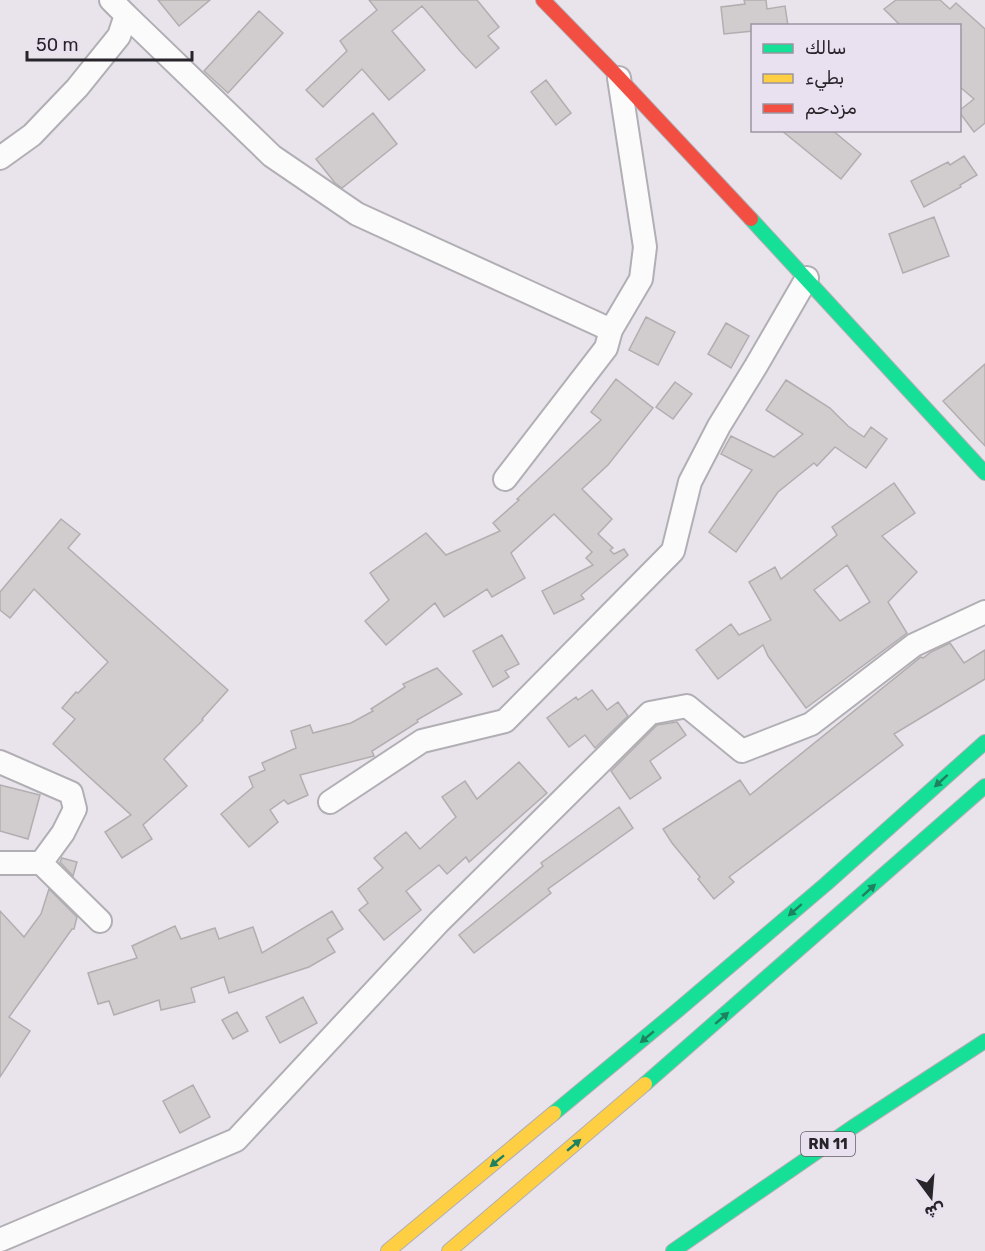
<svg xmlns="http://www.w3.org/2000/svg" width="985" height="1251" font-family="Rubik,'Noto Sans Arabic',sans-serif">
	<style>
		.building { fill: #d1ccce; stroke: #b2aeaf; stroke-width: 1.5; fill-rule: evenodd }
		.lines { fill: none; stroke-linecap: round; stroke-linejoin: round }
		.street-casing { stroke: #b1aeb4; stroke-width: 26 }
		.fast-casing { stroke: #b1aeb4; stroke-width: 16 }
		.slow-casing { stroke: #b1aeb4; stroke-width: 16 }
		.jam-casing { stroke: #b1aeb4; stroke-width: 16 }
		.street { stroke: #fcfbfc; stroke-width: 22 }
		.fast { stroke: #16e098; stroke-width: 14 }
		.slow { stroke: #ffcf43; stroke-width: 14 }
		.jam { stroke: #f24e42; stroke-width: 14 }
		.oneway { fill: #1e8261 }
		.labels { text-anchor: middle; dominant-baseline: central; stroke-width: 4.5; stroke-linejoin: round; paint-order: stroke }
		.shield { fill: #e9e1f0; stroke: #615d65; stroke-width: 1.5 }
		.shield-label { font-size: 15px; font-weight: bold; fill: #27242a }
	</style>
	<rect width="100%" height="100%" fill="#e9e4ec"/>
	<!-- building -->
	<path class="building" d="M158,0H210L179,26Z
		M369,0H477L499,27L488,36L499,48L476,68L460,51L422,6L392,31L425,70L389,100L362,69L323,107L306,90L347,51L340,41L377,10Z
		M744,0H766L767,9L785,6L788,26H753V31L724,34L721,7L745,4Z
		M896,0H940L950,9L956,3L985,29V123L974,132L960,113V110L974,99L960,87V26H901L884,9Z
		M259,11L283,33L228,93L204,71Z
		M546,80L571,113L556,125L531,92Z
		M373,113L397,144L342,188L335,183L316,159Z
		M781,130H832L861,154L841,179Z
		M964,156L977,175L960,185L961,187L924,207L911,181L948,162L950,165Z
		M934,217L949,256L903,273L889,234Z
		M646,317L675,332L658,365L629,350Z
		M726,323L749,336L731,368L708,354Z
		M985,364V446L943,401Z
		M616,379L653,408L608,465L582,489L612,519L598,534L613,548L610,550L614,554L624,549L628,555L581,595L584,599L554,614L542,591L593,565L586,558L592,552L554,514L511,553L525,578L492,597L487,589L444,617L435,603L386,645L365,621L389,600L370,573L426,533L446,555L500,531L493,523L519,500L517,499L601,420L591,412Z
		M786,380L830,408L848,426L864,437L871,427L887,439L866,468L835,447L817,466L814,463L778,492L736,552L709,532L752,470L721,454L731,436L774,457L803,434L766,410Z
		M675,382L692,394L673,419L656,407Z
		M894,483L915,513L882,536L917,572L888,602L907,633L806,708L768,656L763,645L718,679L696,650L731,624L739,635L771,620L749,582L775,567L781,579L837,535L832,527ZM847,565L870,602L840,621L814,590Z
		M61,519L80,534L68,548L228,690L202,719L203,720L164,759L187,786L143,825L152,839L122,858L105,832L131,815L53,744L75,719L62,708L76,692L78,693L108,662L34,589L10,618L0,610V592Z
		M502,635L519,664L505,671L509,677L493,687L473,651Z
		M950,643L964,663L985,650V679L894,734L903,745L729,877L734,882L714,899L698,879L700,877L672,843L663,829L740,780L750,795L921,657L923,658L931,652Z
		M437,668L462,694L417,720L418,722L372,751L374,756L300,775L308,795L288,804L284,800L270,810L278,822L249,847L221,814L253,787L249,777L265,770L262,763L296,748L291,731L310,725L313,733L351,723L373,711L371,709L405,687L403,684Z
		M592,690L607,710L618,702L628,716L595,748L585,735L569,747L547,718L576,697L578,700Z
		M677,722L686,735L650,761L661,778L630,799L611,771L657,725Z
		M519,762L547,793L469,862L466,857L447,874L439,865L406,891L421,910L384,940L359,910L368,903L358,889L383,868L374,858L406,832L420,849L456,817L442,797L465,781L477,799Z
		M0,785L40,795L28,839L0,831Z
		M619,807L633,828L548,889L551,893L474,953L459,935L543,866L541,863Z
		M62,858L77,862L73,876L60,862Z
		M49,889L77,917L74,929H72L9,1017L30,1031L0,1077V911L24,937L41,914Z
		M332,911L343,929L327,939L335,952L309,967L229,993L224,977L191,988L195,1002L161,1010L159,1000L114,1015L109,1001L98,1004L88,973L137,958L132,946L175,926L181,939L215,928L219,939L253,927L262,953Z
		M303,997L317,1023L280,1043L266,1017Z
		M237,1012L248,1031L233,1039L222,1020Z
		M193,1085L210,1117L180,1133L163,1101Z"/>
	<g class="lines">
		<defs>
			<path id="street" d="M126,15L272,156L357,214L611,330
				M0,158L32,135L77,88L119,36L126,15L111,0
				M505,479L606,348L611,330L641,279L645,247L619,78
				M0,762L71,793L75,809L63,833L41,863
				M330,802L422,741L505,721L673,551L690,482L719,426L756,366L807,278
				M0,863H41L100,921
				M0,1240L236,1140L439,922L650,713L687,706L742,751L811,724L914,645L985,612"/>
			<path id="fast" d="M751,219L985,473
				M645,1084L985,786
				M554,1113L678,1010L826,884L985,742
				M673,1251L853,1127L985,1041"/>
			<path id="slow" d="M388,1251L554,1113
				M449,1251L645,1084"/>
			<path id="jam" d="M543,0L619,78L751,219"/>
		</defs>
		<!-- street casing -->
		<use href="#street" class="street-casing"/>
		<!-- fast casing -->
		<use href="#fast" class="fast-casing"/>
		<!-- slow casing -->
		<use href="#slow" class="slow-casing"/>
		<!-- jam casing -->
		<use href="#jam" class="jam-casing"/>
		<!-- street -->
		<use href="#street" class="street"/>
		<!-- fast -->
		<use href="#fast" class="fast"/>
		<!-- slow -->
		<use href="#slow" class="slow"/>
		<!-- jam -->
		<use href="#jam" class="jam"/>
	</g>
	<!-- one-way arrows -->
	<defs><path id="oneway-solid" d="M-6-.8H1V-3.2L6.5 0L1 3.2V.8H-6Z" transform="scale(1.5)"/></defs>
	<g class="oneway">
		<use href="#oneway-solid" transform="translate(941 781) rotate(138)"/>
		<use href="#oneway-solid" transform="translate(869 890) rotate(-42)"/>
		<use href="#oneway-solid" transform="translate(795 910) rotate(139)"/>
		<use href="#oneway-solid" transform="translate(722 1018) rotate(-41)"/>
		<use href="#oneway-solid" transform="translate(647 1037) rotate(140)"/>
		<use href="#oneway-solid" transform="translate(574 1145) rotate(-40)"/>
		<use href="#oneway-solid" transform="translate(497 1161) rotate(141)"/>
	</g>
	<g class="labels">
		<!-- shield labels -->
		<rect class="shield" x="801" y="1132" width="54" height="24" rx="4.5"/>
		<g class="shield-label">
			<text x="828" y="1144">RN 11</text>
		</g>
	</g>
	<!-- legend -->
	<rect x="751" y="24" width="210" height="108" fill="#e9e1f0" stroke="#9b95a1" stroke-width="1.5"/>
	<rect x="763" y="44" width="30" height="9" fill="#16e098" stroke="#9b95a1" stroke-width="1.5"/>
	<text x="805" y="54" font-size="18" fill="#27242a">سالك</text>
	<rect x="763" y="74" width="30" height="9" fill="#ffcf43" stroke="#9b95a1" stroke-width="1.5"/>
	<text x="805" y="84" font-size="18" fill="#27242a">بطيء</text>
	<rect x="763" y="104" width="30" height="9" fill="#f24e42" stroke="#9b95a1" stroke-width="1.5"/>
	<text x="805" y="114" font-size="18" fill="#27242a">مزدحم</text>
	<!-- north arrow -->
	<g transform="translate(931 1197) rotate(164)" stroke="#e9e1f0" stroke-width="4.5" paint-order="stroke">
	<path d="M0-4.5L10 22L0 15L-10 22Z" fill="#27242a"/>
	<text y="-9" font-size="16" font-weight="bold" text-anchor="middle" fill="#27242a">ش</text>
	</g>
	<!-- scale -->
	<path d="M27 51v9h165v-9" fill="none" stroke="#27242a" stroke-width="3"/>
	<text x="36" y="51" font-size="18" fill="#27242a" stroke="#e9e1f0" stroke-width="4.5" paint-order="stroke">50 m</text>
</svg>
